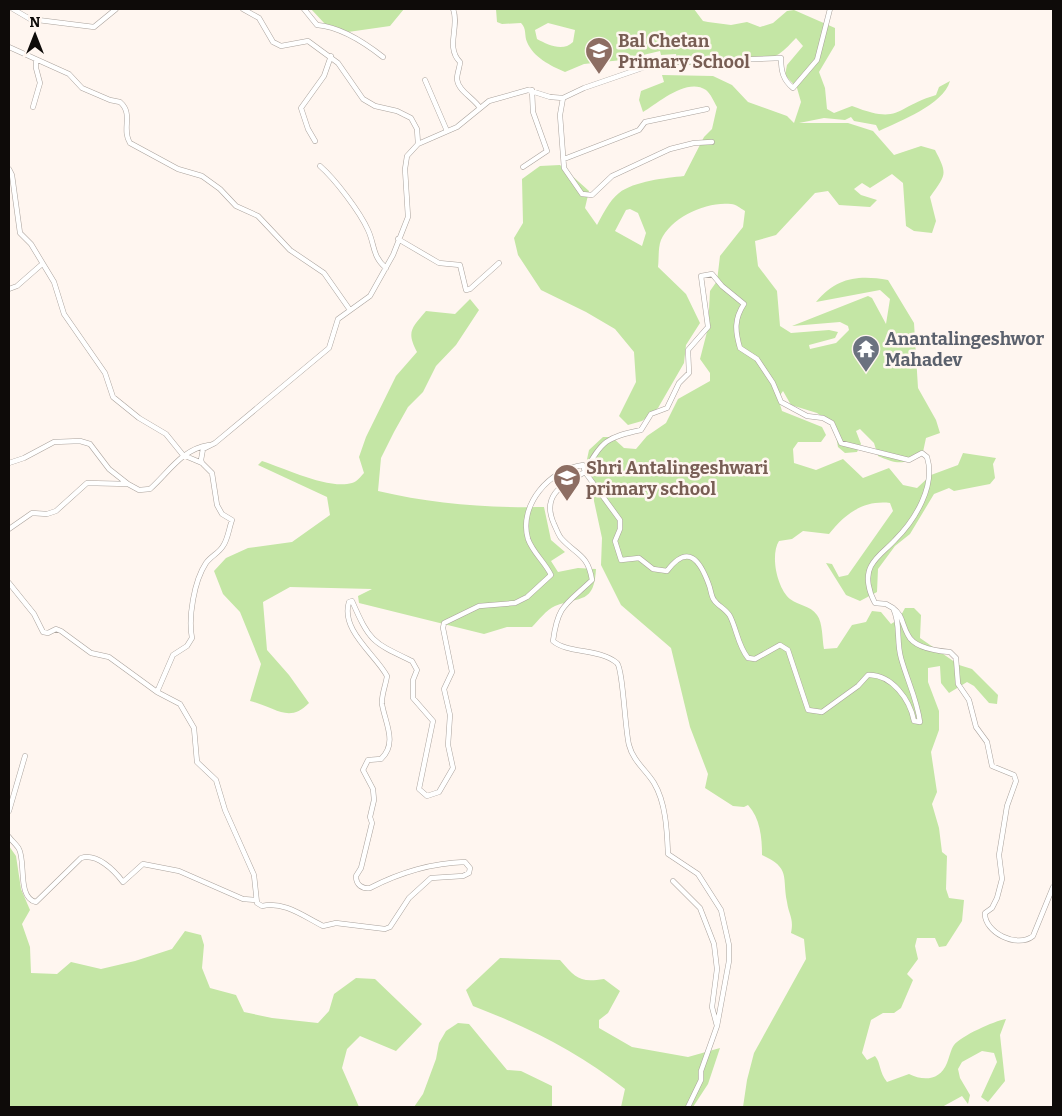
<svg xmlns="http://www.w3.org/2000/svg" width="1062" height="1116" font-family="Bitter,serif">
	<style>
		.green { fill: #c4e6a5; fill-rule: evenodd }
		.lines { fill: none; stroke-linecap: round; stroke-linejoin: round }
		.minor-casing { stroke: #aaa29c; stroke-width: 5.5 }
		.minor { stroke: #fff; stroke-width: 4.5 }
		.labels { text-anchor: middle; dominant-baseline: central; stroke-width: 5; stroke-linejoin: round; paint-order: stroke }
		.education-label { font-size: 18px; font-weight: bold; fill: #785e54; stroke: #fff6f0; text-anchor: start }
		.worship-label { font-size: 18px; font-weight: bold; fill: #5b616d; stroke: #fff6f0; text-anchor: start }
	</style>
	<rect width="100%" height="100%" fill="#fff6f0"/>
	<!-- green -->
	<path class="green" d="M311,9H404L390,26L348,32L325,24Z
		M496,9H694L703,21L708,22L731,25L747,22L760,27L773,23L787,11L794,10L835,28V45L819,72L825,88L827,109L834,113L852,106C901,125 893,108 936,95L939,87L950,81C943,105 900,121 879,131L876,125L854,121L851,117L845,120L824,118L799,123H848L873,131L894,155L921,146L935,150C948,175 946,174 930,197L936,221L932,233L914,231L906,226L903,183L892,174L870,188L862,183L854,189L861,195L877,200L870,207L839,205L828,191L815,193L776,235L755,241L758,266L777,291L780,326L791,333L829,330L838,332L835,338L809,345L810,349L836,343L849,330L848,326L840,322L792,326L868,296L872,298L886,324L890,299L880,290L816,302C837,277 859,275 888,280L914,323L918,388L936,420L940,433L926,438L923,452C904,465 899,465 878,456L874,443L860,429L856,431L861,444L857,452L845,453L838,447L834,425L817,413L791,405L783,391L778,398L782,411L822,427L826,435L821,442H798L793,449L794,463L816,470L843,459L863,478L889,468L903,485L917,488L931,475L958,465L963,453L996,458L993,464L995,478L990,484L954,491L949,488L934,494L910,534L895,546L878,569L877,592L860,601L846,595L826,563L832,564L839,577L848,575L893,511L890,503C863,500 845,514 829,534L803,531L792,539L779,541C770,555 777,588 790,599C799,606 810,605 817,615C823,623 822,639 824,649L837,648L852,625L866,622L872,611L881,612L891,624L899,619L905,608H914L921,615L920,638L959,665L972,669L998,695L997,704L989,703L974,686L967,682L949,693L941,683L940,666L928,668V682L939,711V730L931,752L937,792L932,804L939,828L942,852L947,856L946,889L949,898L964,900L962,921L946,946L939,947L935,938H917L915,946L918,959L907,974L913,980L901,1008L894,1013H883L871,1020L862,1053L867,1060L875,1056C881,1063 879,1072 887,1082L909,1074C923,1081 940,1081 947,1063C949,1058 951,1049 954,1045C961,1036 994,1021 1006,1019L1000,1035L1005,1081L988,1102L981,1097L997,1062L994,1053L982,1051L962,1062L958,1069L960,1078L970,1095L968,1104L962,1096L942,1107H743L747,1080L754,1053L806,959L804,939L791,933C794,918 789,916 787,902C782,877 791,868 762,855C762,837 760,818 748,805L744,807L733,806L705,788L708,774L690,727L671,648L621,605L601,565L602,538L586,464L589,450L603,437H612L624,448L636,449L647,436L666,423L678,399L710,381V373L700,359L708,328L710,291L717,281L720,256L743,227L745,211C740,208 736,204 731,204C707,201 671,217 661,240C658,247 659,259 658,267L686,294L700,323L686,345L684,363L658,408L642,421L628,425L619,416L636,382L634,352L615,329L586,312L541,290L518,255L514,238L523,223L522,179L540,166L560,165L589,191L585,208L597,225C603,214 609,201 619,193C634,181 666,178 684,176L704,137L712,129L717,107C714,102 711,94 706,90C687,77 658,103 643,112L639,100L641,91L664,82L662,75L713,76L732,85L748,102L787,116L794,123L801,102L797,88L785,75L787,65L803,46L796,38C791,43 785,50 779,54C760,66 701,64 677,65L676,54L661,55L660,51L622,60L584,64L565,72C551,66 533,57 527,42C524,35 527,29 521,23L502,24L497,22ZM548,23L575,30L573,42C563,52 548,45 537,39L535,30ZM630,209L638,213L646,233L642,246L615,231L626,210Z
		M470,299L479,310L456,345L436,366L423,392L408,407L394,432L381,458L378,491C432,504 488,508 544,507L551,540L565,552L551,561L558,572L578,568L596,569C594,604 581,596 555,606C546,610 539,620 532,627H507L484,634L359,603L358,596L372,589L290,587L263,602L267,650L289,675L309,703C289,724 275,707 250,701L261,664L240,612L223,594L214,571L226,558L248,548L292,542L330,515L327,497L258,465L262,461C284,468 329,490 352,483C358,481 360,477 364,473L359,457L366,437L396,376L417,352C406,331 412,328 426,311L455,314Z
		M9,846L16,856L21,889L30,910L22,924L30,947L31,973L57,974L71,962L101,969L135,961L172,949L185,931L201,935L204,945L202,968L210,988L236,995L244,1012L272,1018L318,1023L329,1011L334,994L356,978L375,979L422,1024L396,1051L360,1036L347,1049L342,1068L359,1107H9Z
		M500,958L560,960C576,978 579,983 604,979L620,991L608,1013L599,1020V1028L632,1047L688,1057L720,1048L708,1084L693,1107H621L625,1089C578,1052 528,1027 473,1006L466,990Z
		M458,1023L469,1024L507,1070L521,1071L552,1086V1107H414L423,1094L436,1059L439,1043L446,1031Z"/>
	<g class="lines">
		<defs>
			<path id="minor" d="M13,9L30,19L94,27L116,9
				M243,9L259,18L273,42L281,46L308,41L338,63L363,99L375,106L397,111L411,118L417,129L418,144
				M304,9L317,25C341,27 364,42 383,57
				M453,9C460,26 445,47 460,62C460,67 457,73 457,79C458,91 474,98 480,108
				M9,47L69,74L82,88L110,100L120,102C134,114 121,129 130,143L178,169L202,176L220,189L236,206L258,216L290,250L324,273L350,310
				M425,80L447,131
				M563,98L560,115L564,168L582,194L592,195L612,176L670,149L694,143L712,142
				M33,107L40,83L36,68V61
				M315,141L308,129L301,108L324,76L331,56
				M564,159L639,130L645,122L707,109
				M320,166C335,179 360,212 368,230C375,245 372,256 386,268
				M523,167L547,151L533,112L532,90
				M9,169L12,175L20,233L31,244L54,282L64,314L105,373L113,397L139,418L166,434L183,455L202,463L212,473L217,505L222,514L232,520C229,528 228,539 223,546C219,553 211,556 206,563C194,581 188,618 192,638L187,646L173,655L157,692
				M398,239L439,263L460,265L466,290L470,289L499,263
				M9,289L17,286L41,265
				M9,463L24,458L54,442L80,441L90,444L109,469L128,484L139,490L150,489C169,472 182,449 209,445
				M202,463L201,460L203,449L215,443L329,348L338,319L370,296L393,255L408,217L405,169L407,156L418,144L457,127L489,101L528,90L550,97L563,98L584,88L645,67L677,62L781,58C781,71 783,80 793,88L817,60L830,9
				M9,529L32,513L47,514L56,511L87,483L128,484
				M9,583L34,614L43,632L48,633L56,629L61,631L91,653L109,657L157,692L180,704L194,728L197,762L216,780L225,810L254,875L257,903L262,906C284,901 303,916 323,926L336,923L385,929L390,927L409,898L431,878L463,876L469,873L470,868L465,862C432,863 399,873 370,888C362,889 356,885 356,876L361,868L372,823L370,817L374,800L373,789L363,770L368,760L381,759C398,743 385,723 382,704C381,696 386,684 387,676C376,655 340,630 349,602L352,601C370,642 372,642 412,661L417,670L413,680V698L433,721L419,789L427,796L439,792L453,768L448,745L450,715L444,689L452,672L443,628L444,623L479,606L515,603L527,597L551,575C545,562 533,553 528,539C518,505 550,469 583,465L585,472C562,485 541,495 554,524C556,528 558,534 561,538C576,555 588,554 592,580C566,605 558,604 553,641C568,654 599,648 617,663C623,669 625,730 629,745C633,761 646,770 654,783C666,803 667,831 668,854L698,874L721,910L729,945V961L717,1026L712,1007L717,969L714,944L700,908L673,881
				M893,608L886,604L875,603C869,592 865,577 871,566C877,555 887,549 895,540C915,520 936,486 927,457L922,453L909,460L841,443L832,423L823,418L807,416L781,402L773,383L757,359L740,348C735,331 734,319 744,304L722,286L712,274L701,276L708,327L688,350L689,373L679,383L667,408L651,414L641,430C607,437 601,441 585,472L620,520V529L615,541L621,560L639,558L653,569L667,571C688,543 700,560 709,585C711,590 711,596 714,600C718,606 726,609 730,616C737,630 738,646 748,658L755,659L780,645L788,650L808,710L822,712L858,686L868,675C892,674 910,700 914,721L920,722C917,699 907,680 901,658C896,641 901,624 893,608C903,615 902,625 908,635C914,648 937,651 950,652L956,658L958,684L969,700L976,727L987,742L992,766L1014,775L1016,781L1007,806L999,855L1002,879L997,898L992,908L985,913C984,932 1017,949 1033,936L1053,887
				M9,811L25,756
				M9,837C12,841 17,845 19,849C26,862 17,898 36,902L81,858C97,853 114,870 123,882L143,864L179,871L243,899L256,900
				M688,1107L701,1080V1071L717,1026"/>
		</defs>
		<!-- minor casing -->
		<use href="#minor" class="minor-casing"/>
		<!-- minor -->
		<use href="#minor" class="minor"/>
	</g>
	<!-- icons -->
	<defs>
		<symbol id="school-pin" viewBox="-11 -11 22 30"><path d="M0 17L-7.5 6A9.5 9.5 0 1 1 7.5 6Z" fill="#8d6e63" stroke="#fff6f0"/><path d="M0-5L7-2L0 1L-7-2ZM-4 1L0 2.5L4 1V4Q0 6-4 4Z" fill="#fff"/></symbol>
		<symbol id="temple-pin" viewBox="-11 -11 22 30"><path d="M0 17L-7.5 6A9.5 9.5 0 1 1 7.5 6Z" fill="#6b7280" stroke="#fff6f0"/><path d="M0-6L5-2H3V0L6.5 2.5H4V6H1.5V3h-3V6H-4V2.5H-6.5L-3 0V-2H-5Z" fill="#fff"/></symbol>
	</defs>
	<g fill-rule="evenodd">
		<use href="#school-pin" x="583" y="35" width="32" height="43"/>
		<use href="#temple-pin" x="850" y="333" width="32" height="43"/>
		<use href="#school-pin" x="551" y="462" width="32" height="43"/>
	</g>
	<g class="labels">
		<!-- education labels -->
		<g class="education-label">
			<text x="618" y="41">Bal Chetan<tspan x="618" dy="21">Primary School</tspan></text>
			<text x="586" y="468">Shri Antalingeshwari<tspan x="586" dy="21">primary school</tspan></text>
		</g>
		<!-- worship labels -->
		<g class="worship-label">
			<text x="885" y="339">Anantalingeshwor<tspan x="885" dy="21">Mahadev</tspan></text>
		</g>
	</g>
	<!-- border -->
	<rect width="1062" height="1116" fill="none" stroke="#0e0b09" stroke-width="20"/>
	<!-- north arrow -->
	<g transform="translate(35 35)" stroke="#fff6f0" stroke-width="4" paint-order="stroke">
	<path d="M0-4L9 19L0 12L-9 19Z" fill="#0e0b09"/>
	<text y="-8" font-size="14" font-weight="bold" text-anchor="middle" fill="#0e0b09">N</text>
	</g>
</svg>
